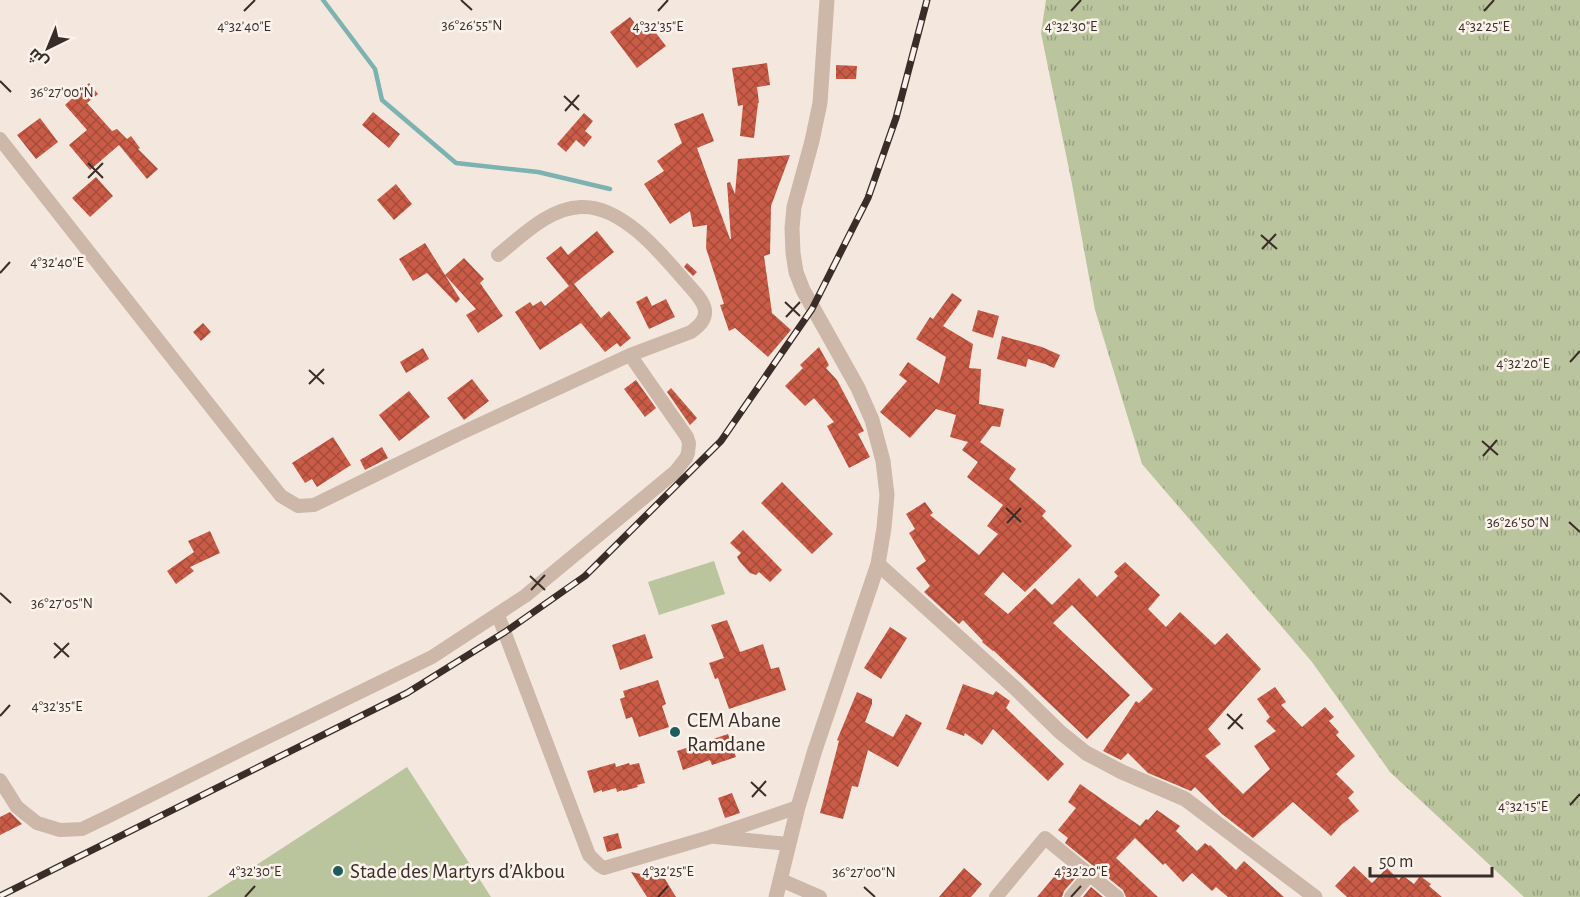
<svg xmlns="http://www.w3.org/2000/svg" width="1580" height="897" font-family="'Alegreya Sans',Cairo,sans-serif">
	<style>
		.grass { fill: url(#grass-tufts) }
		.pitch { fill: #bac49d }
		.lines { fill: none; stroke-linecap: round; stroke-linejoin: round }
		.stream { stroke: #7cb2b0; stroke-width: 4.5 }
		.building { fill: url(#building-cross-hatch) }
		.minor { stroke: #cdb7a9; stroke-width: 14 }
		.tertiary { stroke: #cdb7a9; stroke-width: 15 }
		.rail-casing { stroke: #3a2d29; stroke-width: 7 }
		.rail { stroke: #fbf2eb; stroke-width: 4.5; stroke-dasharray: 14; stroke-linecap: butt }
		.ticks { fill: none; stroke: #3a2d29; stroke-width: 2 }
		.poi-dot { fill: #1d5d5c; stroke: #fbf2eb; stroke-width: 2 }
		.labels { text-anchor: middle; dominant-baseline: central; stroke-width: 5; stroke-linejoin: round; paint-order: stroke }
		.poi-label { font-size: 21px; fill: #3a2d29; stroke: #fbf2eb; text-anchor: start }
		.ticks-label { font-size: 15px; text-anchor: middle; fill: #3a2d29; stroke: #fbf2eb; stroke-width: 5; stroke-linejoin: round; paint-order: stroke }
	</style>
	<defs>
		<pattern id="grass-tufts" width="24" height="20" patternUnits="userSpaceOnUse" patternTransform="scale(1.5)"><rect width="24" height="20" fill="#bac49d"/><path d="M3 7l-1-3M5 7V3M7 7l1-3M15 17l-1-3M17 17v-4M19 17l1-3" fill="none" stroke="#98a080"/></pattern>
		<pattern id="building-cross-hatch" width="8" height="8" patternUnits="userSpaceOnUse" patternTransform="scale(1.5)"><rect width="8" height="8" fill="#ca5b46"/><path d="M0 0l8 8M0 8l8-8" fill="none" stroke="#a54c3a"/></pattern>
	</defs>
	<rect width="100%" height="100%" fill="#f4e8de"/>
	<!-- grass -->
	<path class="grass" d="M1046,0H1580V897H1524L1390,772L1312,662L1142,464L1095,310L1072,184L1041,33Z"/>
	<!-- pitch -->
	<path class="pitch" d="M714,561L725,594L659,615L648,582Z
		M407,767L491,897H207Z"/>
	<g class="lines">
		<!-- stream -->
		<path class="stream" d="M323,0L375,69L382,100L456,163L538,172L610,189"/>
	</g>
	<!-- building -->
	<path class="building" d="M630,17L641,31L649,24L666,46L637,68L610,32Z
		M767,63L770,85L757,87L759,103H758L754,138L740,136L743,105L738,106L732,68Z
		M836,65L857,66L856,79H836Z
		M89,83L98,94L87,103L112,131L117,129L127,139L131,136L140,148L138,149L158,169L147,179L119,145L90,170L69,145L87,130L65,105Z
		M373,112L400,134L389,148L362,125Z
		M584,113L593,121L585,131L592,137L584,147L576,140L566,152L557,144Z
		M703,113L714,141L697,148L730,239H731L727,183L730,182L735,194L738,159L790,155L771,206L770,254L764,256L772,313L791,330L768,357L735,328L729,331L720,305L724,304L706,248L707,225L693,227L690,211L670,224L644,184L664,171L657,161L682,143L674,124Z
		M40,118L58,142L36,159L17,135Z
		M96,177L113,196L90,217L72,198Z
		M396,184L412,204L394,220L377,200Z
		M597,231L614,252L574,284L601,318L609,311L631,338L620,347L617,343L605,352L581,323L540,350L515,312L530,302L533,306L541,301L545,306L569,286L546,258L561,246L568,255Z
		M425,243L460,299L456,303L427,273L413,281L399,259Z
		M464,258L484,279L480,283L503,316L478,333L466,315L476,309L445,275Z
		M687,263L697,272L693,276L684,267Z
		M952,293L962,300L943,326L973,344L969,368L981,369L979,404L1004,409L1000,427L992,426L980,442L1016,469L1009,479L1046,511L1042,516L1072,546L1025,592L1003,572L984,594L1008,614L1035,588L1052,605L1079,578L1097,597L1118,576L1114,572L1125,562L1160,595L1148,609L1166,627L1180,612L1215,645L1227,633L1261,669L1208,729L1221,744L1205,756L1243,794L1270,769L1254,746L1276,731L1266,721L1270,717L1257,699L1275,687L1286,702L1281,705L1302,727L1325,707L1334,717L1329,721L1339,732L1336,735L1355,756L1336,774L1354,792L1348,798L1359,811L1341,825L1331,836L1293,802L1253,838L1222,814L1195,787L1191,791L1148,773L1128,753L1121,760L1103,751L1136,701L1139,703L1153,689L1072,605L1053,623L1130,695L1087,739L993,650V651L982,642L983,641L963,620L959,624L924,592L930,586L916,568L926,561L909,533L915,529L906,514L925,502L933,513L930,515L979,555L998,534L987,526L1003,505L967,477L978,462L962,450L968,442L950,437L956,415L936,409L910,438L880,412L907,381L899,375L908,362L939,384L946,357L916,339L930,317L933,319Z
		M647,296L652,306L666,299L675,317L649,329L636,302Z
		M978,310L999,316L993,338L972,331Z
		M203,323L211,332L201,341L193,332Z
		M1002,336L1042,347L1060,355L1054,368L1045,364L1028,359L1026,367L997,359Z
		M819,347L829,365L826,368L837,380L864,431L858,434L870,457L849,468L827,426L834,422L814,398L805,406L785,386L803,368L800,365Z
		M423,348L429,359L406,373L400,362Z
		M472,379L489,401L464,420L447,398Z
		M636,380L656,408L645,417L624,389Z
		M671,388L697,418L690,425L667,392Z
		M409,391L430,417L399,441L379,415Z
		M333,437L351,465L317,487L312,479L305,483L292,463Z
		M382,447L388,458L365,470L360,460Z
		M782,482L833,534L812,554L761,503Z
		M743,530L782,570L770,582L759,572L756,575L750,573L740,562L737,557L741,553L730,543Z
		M210,531L220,553L190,567L194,571L176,584L167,571L194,552L188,541Z
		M727,620L740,652L763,644L771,669L779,667L786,690L729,709L718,678L715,679L709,663L724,658L711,625Z
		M890,627L907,638L881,679L864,668Z
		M645,634L653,658L620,670L612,645Z
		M658,680L666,704L662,706L669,727L639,737L632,717L626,719L620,699L625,697L623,691Z
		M963,684L993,695L996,691L1010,701L1006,708L1064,764L1048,781L993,729L982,745L965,733L964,736L946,729Z
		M857,692L872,699V704L865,722L893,737L906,714L922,723L898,767L868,750L858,787L852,786L843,819L820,813L839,741L837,740Z
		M728,734L736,757L712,765L710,760L683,770L677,751Z
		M615,763L616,767L629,763L630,765L639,763L645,783L637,785L638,787L623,791V790L617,792L616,788L602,792V790L594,793L587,771Z
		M1080,784L1140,826L1146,819L1148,820L1157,810L1180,826L1176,831L1197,851L1205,843L1209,846L1210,845L1236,870L1244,861L1284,897H1228L1216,887L1212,891L1192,873L1183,882L1165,863L1163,865L1135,838L1116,858L1158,897H1126L1123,890L1065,843L1068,838L1058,830L1076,808L1068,802Z
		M732,793L740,813L725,818L718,798Z
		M10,812L22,824L0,835V817Z
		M618,833L622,848L607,852L603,837Z
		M1064,865L1077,876L1064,891L1062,897H1037Z
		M1354,866L1372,883L1387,868L1399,880L1402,875L1414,884L1420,876L1431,884L1429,886L1442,897H1347L1335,886Z
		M964,868L982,884L971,897H939Z
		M631,872L665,879L676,897H647Z
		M1091,887L1103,897H1083Z"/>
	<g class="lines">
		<!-- minor -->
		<path class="minor" d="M0,139L281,496L298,506L314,505L459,434L630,355L691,332C699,326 706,320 705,310C703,299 691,288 684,280C660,252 621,205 581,207C549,208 522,236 498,255
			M498,615L589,855L599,865L604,868L710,837L798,807
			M0,780L17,807L37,823L60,830L82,829L107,817L245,748L432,657L525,596L675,472L686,458L688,453L689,443L687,437L630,355
			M715,837L789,844
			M781,880L820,897
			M996,897L1045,838L1117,897
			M1071,897L1090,874"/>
		<!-- tertiary -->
		<path class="tertiary" d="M878,564L1016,689L1060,732L1086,753L1122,772L1185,799L1315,897
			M776,897L798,807L815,750L878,564L884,528L887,495L883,461L872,420L858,388L803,290L796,272L793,253L792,228L794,207L812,141L820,103L827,0"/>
		<defs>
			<path id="rail" d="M0,896L407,693L505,632L585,576L721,441L812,309L868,198L896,118L927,0"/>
		</defs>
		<!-- rail casing -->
		<use href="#rail" class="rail-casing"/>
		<!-- rail -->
		<use href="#rail" class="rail"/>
	</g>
	<!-- ticks -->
	<path class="ticks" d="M461,0L472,10M244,11L255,0M658,11L668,0M1071,11L1081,0M1484,11L1494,0M0,81L11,92M564,96L579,110M565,111L579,95M88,163L103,178M88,178L103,163M1261,235L1277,249M1262,249L1276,234M0,273L10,262M785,302L800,316M786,317L800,302M1570,362L1580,351M309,370L324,384M309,384L324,369M1482,441L1498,455M1483,456L1497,440M1006,508L1021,522M1569,522L1580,532M1007,523L1021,508M530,576L545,590M531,590L545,575M0,593L11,603M54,643L69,657M54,658L69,643M1227,714L1243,729M0,716L10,705M1228,729L1242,714M751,782L766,796M752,797L766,781M1570,805L1580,794M864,887L875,897M245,897L255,886M658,897L668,886M1071,897L1081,886"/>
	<!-- markers -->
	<g class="poi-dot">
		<circle cx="675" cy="732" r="6"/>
		<circle cx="338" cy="871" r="6"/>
	</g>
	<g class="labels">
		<!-- poi labels -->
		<g class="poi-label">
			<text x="687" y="720">CEM Abane<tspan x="687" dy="24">Ramdane</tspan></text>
			<text x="350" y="871">Stade des Martyrs d’Akbou</text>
		</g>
	</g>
	<g class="ticks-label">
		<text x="472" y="30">36°26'55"N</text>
		<text x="244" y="31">4°32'40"E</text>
		<text x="658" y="31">4°32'35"E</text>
		<text x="1071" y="31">4°32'30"E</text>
		<text x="1484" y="31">4°32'25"E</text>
		<text x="62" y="97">36°27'00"N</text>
		<text x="57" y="267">4°32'40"E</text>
		<text x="1523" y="368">4°32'20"E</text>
		<text x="1518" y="527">36°26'50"N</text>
		<text x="62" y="608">36°27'05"N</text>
		<text x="57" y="711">4°32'35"E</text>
		<text x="1523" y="811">4°32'15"E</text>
		<text x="255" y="876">4°32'30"E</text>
		<text x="668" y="876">4°32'25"E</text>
		<text x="1081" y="876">4°32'20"E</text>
		<text x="864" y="877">36°27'00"N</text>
	</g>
	<!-- north arrow -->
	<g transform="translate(48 48) rotate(223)" stroke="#fbf2eb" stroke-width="4.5" paint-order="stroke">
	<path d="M0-4.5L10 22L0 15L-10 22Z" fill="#3a2d29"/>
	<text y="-9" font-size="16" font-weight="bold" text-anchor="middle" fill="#3a2d29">ش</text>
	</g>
	<!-- scale -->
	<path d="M1370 867v9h122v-9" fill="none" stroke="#3a2d29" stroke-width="3"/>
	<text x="1379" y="867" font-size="18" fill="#3a2d29" stroke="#fbf2eb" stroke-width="4.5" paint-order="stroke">50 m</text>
</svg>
